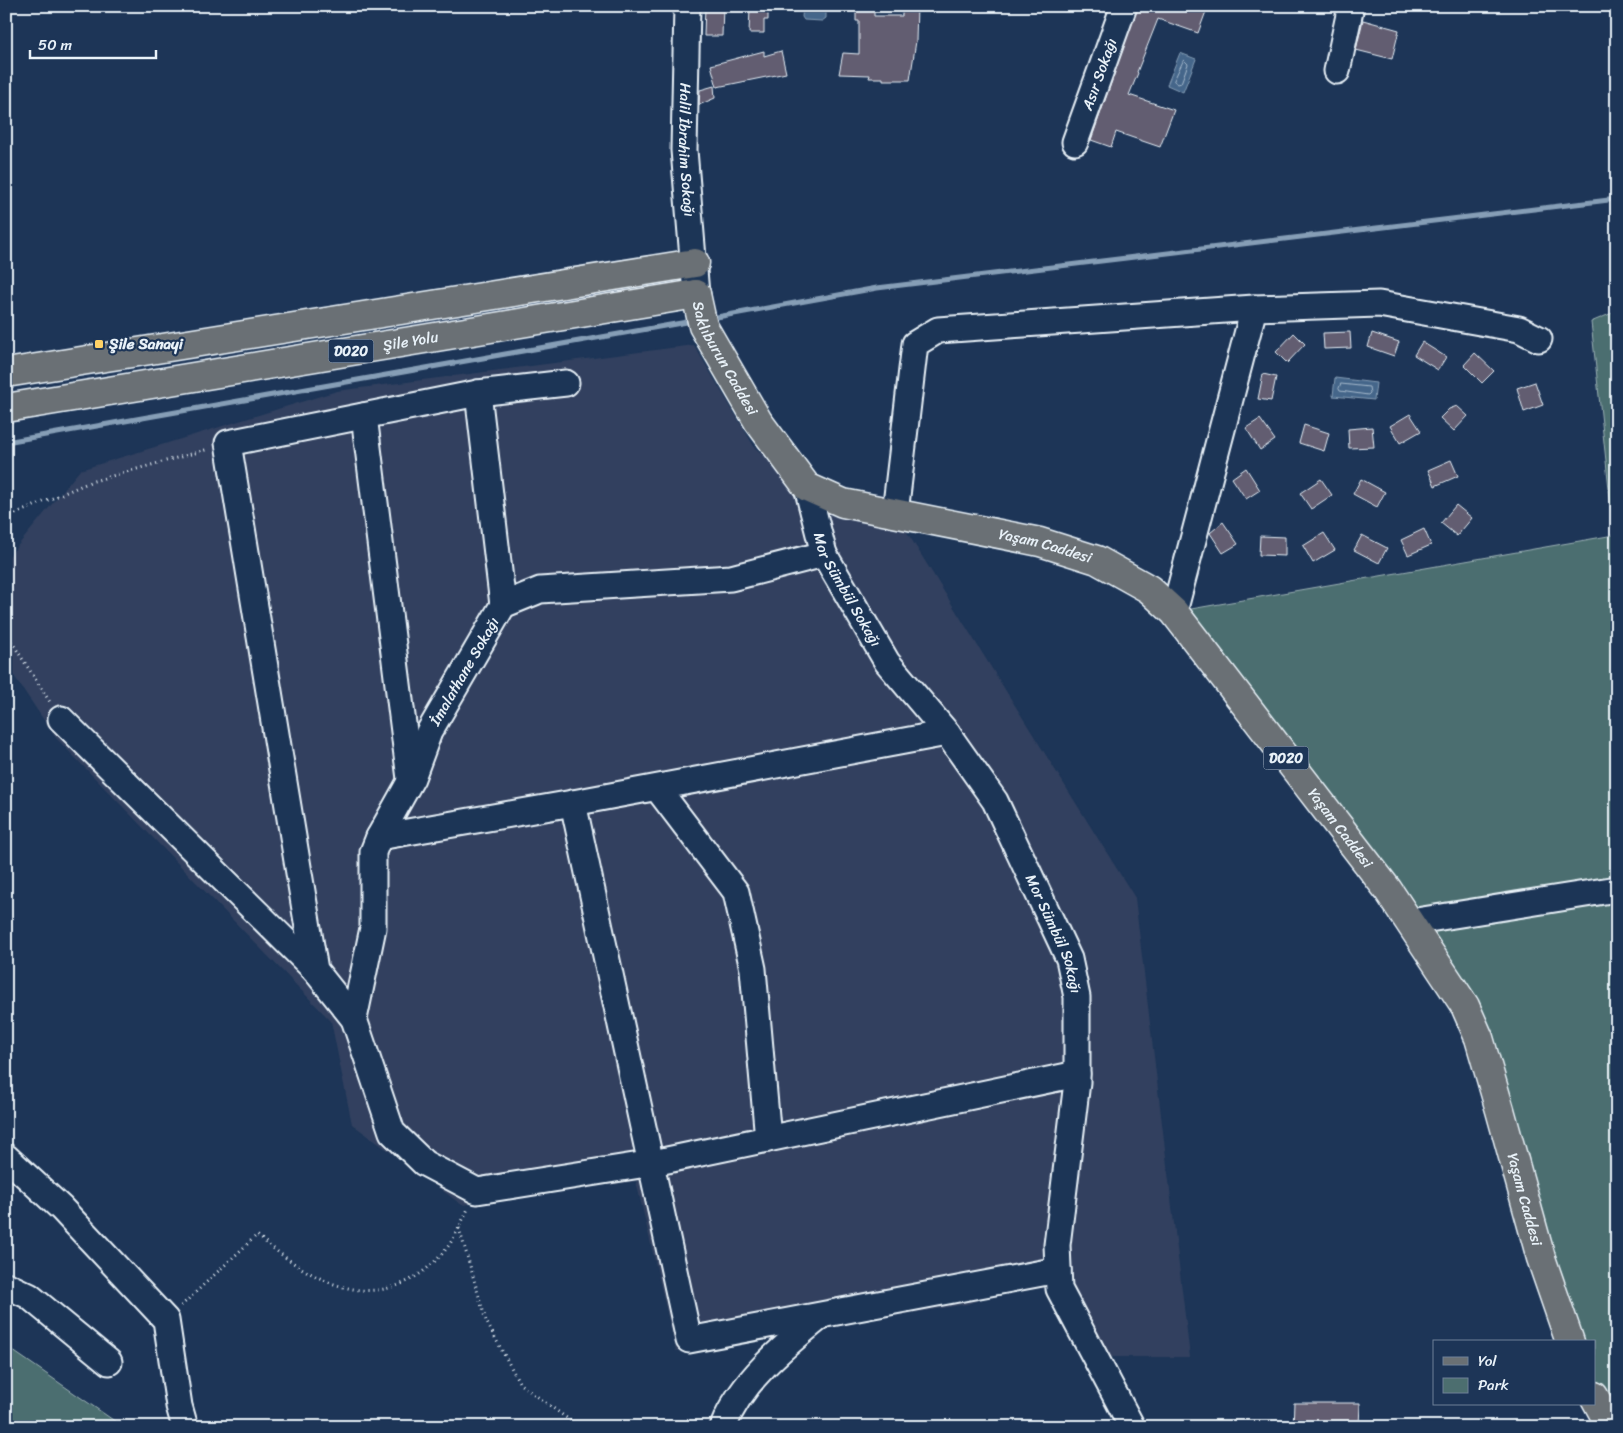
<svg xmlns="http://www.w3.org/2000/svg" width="1623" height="1433" font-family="Sriracha,sans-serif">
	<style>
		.built { fill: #32415f }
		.green { fill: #4c6e6f; stroke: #9ab0b4 }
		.water { fill: #44668a; stroke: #869eb6 }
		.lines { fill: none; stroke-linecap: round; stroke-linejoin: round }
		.shore { stroke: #a6b9cc; stroke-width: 1 }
		.stream { stroke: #869eb6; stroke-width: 5 }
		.building { fill: #625d71; stroke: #e8f1f8 }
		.minor-casing { stroke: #e8f1f8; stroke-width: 29 }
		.major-casing { stroke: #e8f1f8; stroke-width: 31 }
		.highway-casing { stroke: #e8f1f8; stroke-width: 31 }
		.path { stroke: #e8f1f8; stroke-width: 3; stroke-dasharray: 1 4; stroke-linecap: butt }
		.minor { stroke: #1d3557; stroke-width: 25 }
		.major { stroke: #6a7074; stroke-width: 28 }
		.highway { stroke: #6a7074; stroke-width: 28 }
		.poi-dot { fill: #ffd166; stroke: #1d3557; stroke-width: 2 }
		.labels { text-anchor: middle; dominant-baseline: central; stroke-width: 4.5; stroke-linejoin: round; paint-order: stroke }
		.shield { fill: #1d3557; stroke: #abb9c8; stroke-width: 1 }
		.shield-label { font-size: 14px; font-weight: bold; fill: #e8f1f8 }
		.street-label { font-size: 15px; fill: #e8f1f8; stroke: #1d3557 }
		.poi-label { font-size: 15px; font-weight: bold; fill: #e8f1f8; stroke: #1d3557; text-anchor: start }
	</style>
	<rect width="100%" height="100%" fill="#1d3557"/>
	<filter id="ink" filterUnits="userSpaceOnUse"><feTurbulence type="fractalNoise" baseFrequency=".02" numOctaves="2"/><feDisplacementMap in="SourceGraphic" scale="10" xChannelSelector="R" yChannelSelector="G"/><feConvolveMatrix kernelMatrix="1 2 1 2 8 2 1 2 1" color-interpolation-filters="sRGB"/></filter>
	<g filter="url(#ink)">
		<!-- built -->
		<path class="built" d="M694,345L755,448L807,489L895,513L1135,898L1190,1357H1111L1058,1270L968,1304L676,1351L636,1181L462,1205L352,1124L331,1021L56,738L6,664V560L80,470L337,391Z"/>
		<!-- green -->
		<path class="green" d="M1617,311V1426L1594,1384V1342H1571L1465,1006L1174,612L1614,535L1591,322Z
			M6,1346L116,1422L118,1427H6Z"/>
		<!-- water -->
		<path class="water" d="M803,6H826V18L822,21L804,20L802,17Z
			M1180,53L1196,59L1183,92L1167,85Z
			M1335,378L1376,383L1374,400L1333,396Z"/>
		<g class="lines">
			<!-- shore -->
			<path class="shore" d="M1184,60L1188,64L1181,83L1178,84L1174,81Z
				M1341,384L1369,387L1370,393L1368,395L1340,391L1339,389Z"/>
			<!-- stream -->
			<path class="stream" d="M717,317L877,288L1617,199
				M6,442L687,322"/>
		</g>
		<!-- building -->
		<path class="building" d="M705,6H723L722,36H704Z
			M752,6H768V20H764V33H749L750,8Z
			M856,6H871V9H874V16H902V6H917L916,41L910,80H883V78H869L870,75L839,74L843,53L859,54V21H856Z
			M1138,6H1208L1198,33L1158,19L1137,72L1138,73L1129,95L1174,110L1160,147L1116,132L1111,147L1091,140Z
			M1363,20L1399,30L1392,59L1356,50Z
			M764,51V56L781,51L786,73L717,87L711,65Z
			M714,86L715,98L699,105L700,90Z
			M1350,332L1351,348L1324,349L1323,333Z
			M1294,333L1305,344L1287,363L1276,352Z
			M1372,333L1399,342L1394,356L1368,347Z
			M1422,342L1446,357L1438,370L1414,355Z
			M1475,353L1494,371L1482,383L1464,365Z
			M1263,374L1276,377L1271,401L1258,399Z
			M1535,382L1543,405L1524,412L1517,388Z
			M1457,406L1468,416L1454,431L1440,418L1449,409Z
			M1410,414L1421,431L1400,443L1390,426Z
			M1260,419L1275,440L1260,450L1246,428Z
			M1304,425L1329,433L1324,451L1299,443Z
			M1372,427L1374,447L1349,448L1348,429Z
			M1451,460L1458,476L1435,486L1428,470Z
			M1246,468L1260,490L1246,499L1232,478Z
			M1321,479L1332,495L1311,509L1300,493Z
			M1361,479L1385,492L1377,507L1353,494Z
			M1456,505L1472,518L1457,536L1441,523Z
			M1223,522L1238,544L1223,553L1210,533Z
			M1424,529L1431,545L1408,555L1401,540Z
			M1324,533L1335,550L1313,563L1303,546Z
			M1362,535L1387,548L1379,563L1354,550Z
			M1260,536L1285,537V556L1259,555Z
			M1294,1403H1360L1359,1427H1293Z"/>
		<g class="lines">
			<defs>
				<g id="minor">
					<path id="s1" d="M687,6L684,150L696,294"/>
					<path d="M1337,71L1351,6"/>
					<path id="s2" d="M1075,142L1124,6"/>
					<path d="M566,383L478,393L228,443L315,970L354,1019L392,1132L424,1163L477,1191L653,1163L1077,1074"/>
					<path d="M478,393L503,605"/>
					<path d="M364,416L410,779"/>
					<path id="s3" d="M807,487L824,554L887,662L947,733L995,801L1069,959L1077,997V1082L1057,1245L1059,1289L1132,1427"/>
					<path d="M895,513L915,344L938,330L1254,308L1379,304L1519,329L1539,339"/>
					<path d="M1174,612L1254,308"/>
					<path d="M61,719L315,970"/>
					<path d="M657,788L736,892L753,969L768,1139"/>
					<path d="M573,803L689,1340L1058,1270"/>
					<path d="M379,837L573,803L947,733"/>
					<path d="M1410,922L1617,889"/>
					<path id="s4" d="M354,1019L373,928V852L379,837L412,778L429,732L503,605L540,590L731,578L824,554"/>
					<path d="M6,1157L61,1208L166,1320L179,1406L185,1427"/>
					<path d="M6,1285L29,1296L109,1362"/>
					<path d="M723,1427C741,1381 784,1346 821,1316"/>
				</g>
				<g id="major">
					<path id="s5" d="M696,294L703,326L758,421L807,487L843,503L1040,542L1097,560L1149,589L1174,612L1388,890L1465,1006L1479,1038L1500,1110L1541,1258L1570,1342"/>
					<path d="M1594,1396L1611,1427"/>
				</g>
				<g id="highway">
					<path d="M6,373L695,263"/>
					<path id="s6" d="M6,408L696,294"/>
				</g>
			</defs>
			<!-- minor casing -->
			<use href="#minor" class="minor-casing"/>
			<!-- major casing -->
			<use href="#major" class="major-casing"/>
			<!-- highway casing -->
			<use href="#highway" class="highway-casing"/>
			<!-- path -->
			<path class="path" d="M6,518L90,482L209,449
				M6,633L50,702
				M459,1228L486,1321L520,1384L579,1427
				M181,1306L257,1235C314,1284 381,1321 442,1254C454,1241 461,1223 469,1207"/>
			<!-- minor -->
			<use href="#minor" class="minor"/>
			<!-- major -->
			<use href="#major" class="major"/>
			<!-- highway -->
			<use href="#highway" class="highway"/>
		</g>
	</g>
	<!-- markers -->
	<rect class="poi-dot" x="94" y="339" width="10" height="10" rx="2.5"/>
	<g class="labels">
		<!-- shield labels -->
		<g class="shield">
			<rect x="328.5" y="339.5" width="45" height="23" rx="4"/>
			<rect x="1263.5" y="746.5" width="45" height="23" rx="4"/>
		</g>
		<g class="shield-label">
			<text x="351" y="351">D020</text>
			<text x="1286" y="758">D020</text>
		</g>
		<!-- street labels -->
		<g class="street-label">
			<text stroke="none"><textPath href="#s2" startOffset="72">Asır Sokağı</textPath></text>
			<text stroke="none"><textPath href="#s1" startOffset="144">Halil İbrahim Sokağı</textPath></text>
			<text stroke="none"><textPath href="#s6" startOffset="410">Şile Yolu</textPath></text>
			<text stroke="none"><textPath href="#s5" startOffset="71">Saklıburun Caddesi</textPath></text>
			<text stroke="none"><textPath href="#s5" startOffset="471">Yaşam Caddesi</textPath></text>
			<text stroke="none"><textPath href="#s3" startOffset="111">Mor Sümbül Sokağı</textPath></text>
			<text stroke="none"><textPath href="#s4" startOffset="372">İmalathane Sokağı</textPath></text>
			<text stroke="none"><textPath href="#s5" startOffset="891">Yaşam Caddesi</textPath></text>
			<text stroke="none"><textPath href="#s3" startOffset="516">Mor Sümbül Sokağı</textPath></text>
			<text stroke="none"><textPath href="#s5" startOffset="1311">Yaşam Caddesi</textPath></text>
		</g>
		<!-- poi labels -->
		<g class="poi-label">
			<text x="109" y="344">Şile Sanayi</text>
		</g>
	</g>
	<!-- margin -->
	<rect width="1623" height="1433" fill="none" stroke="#1d3557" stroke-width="25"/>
	<rect x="12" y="12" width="1598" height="1408" fill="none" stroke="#e8f1f8" stroke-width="2" filter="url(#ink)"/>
	<!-- legend -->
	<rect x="1433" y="1340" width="162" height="65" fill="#1d3557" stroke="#6e8097"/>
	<rect x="1443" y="1357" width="25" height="8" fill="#6a7074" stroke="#6e8097"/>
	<text x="1478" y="1366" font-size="15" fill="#e8f1f8">Yol</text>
	<rect x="1443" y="1378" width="25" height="15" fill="#4c6e6f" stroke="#6e8097"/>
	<text x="1478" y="1390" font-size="15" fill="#e8f1f8">Park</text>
	<!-- scale -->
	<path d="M30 50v8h126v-8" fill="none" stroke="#e8f1f8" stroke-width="2.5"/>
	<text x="38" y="50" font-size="15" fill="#e8f1f8" stroke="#1d3557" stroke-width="4" paint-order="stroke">50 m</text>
</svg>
